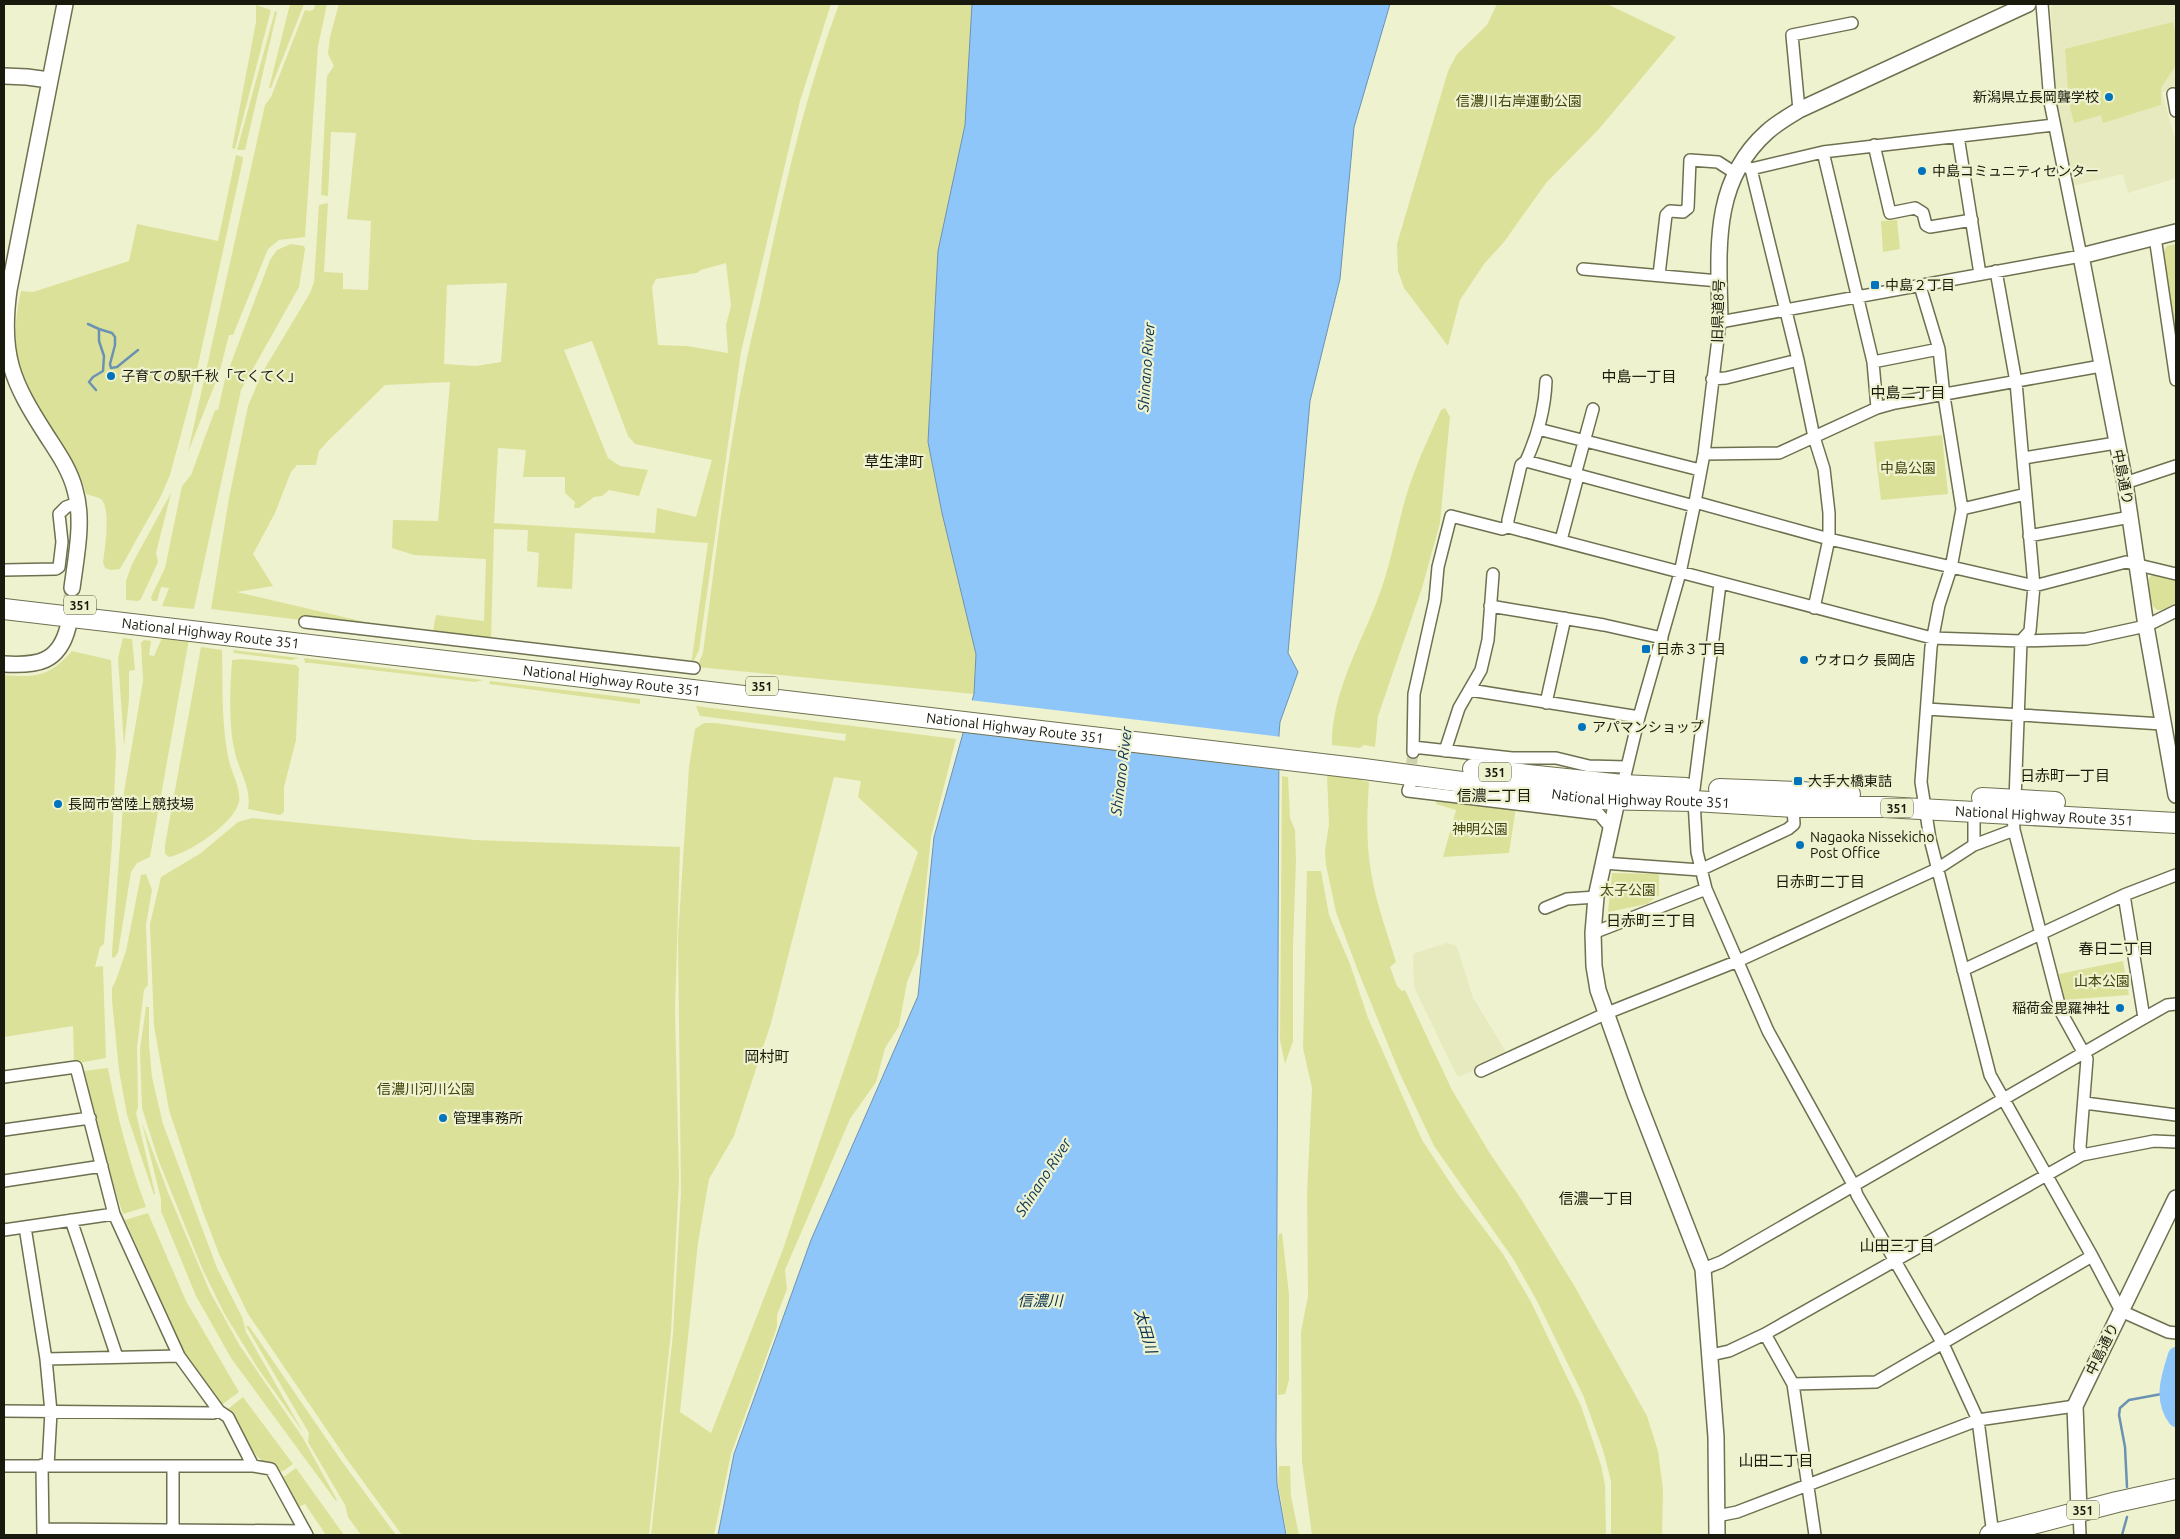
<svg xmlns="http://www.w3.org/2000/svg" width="2180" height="1539" font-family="Ubuntu,'Noto Sans JP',sans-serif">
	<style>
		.built { fill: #e6eabe }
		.green { fill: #dce19a; fill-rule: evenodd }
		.water { fill: #8fc6fa; stroke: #6c92b3 }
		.pier { fill: #eff2ce }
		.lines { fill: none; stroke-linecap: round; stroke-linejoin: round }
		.stream { stroke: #6c92b3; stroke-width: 2.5 }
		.river { stroke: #8fc6fa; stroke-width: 16 }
		.street-tunnel { stroke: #cfd2b1; stroke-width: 11; stroke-dasharray: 11 5.5; stroke-linecap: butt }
		.secondary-tunnel { stroke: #cfd2b1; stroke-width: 15; stroke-dasharray: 15 8; stroke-linecap: butt }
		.street-casing { stroke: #6e7050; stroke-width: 14 }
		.secondary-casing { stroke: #6e7050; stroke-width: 18 }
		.highway-casing { stroke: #6e7050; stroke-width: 22 }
		.street { stroke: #fff; stroke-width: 11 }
		.secondary { stroke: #fff; stroke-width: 15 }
		.highway { stroke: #fff; stroke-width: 20 }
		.poi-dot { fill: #0073bd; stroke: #eff2ce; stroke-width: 2 }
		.labels { text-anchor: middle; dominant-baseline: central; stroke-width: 4.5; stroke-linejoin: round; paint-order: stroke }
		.shield { fill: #eff2ce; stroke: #595b47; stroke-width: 1 }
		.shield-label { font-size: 12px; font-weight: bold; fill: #191a0d }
		.poi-label { font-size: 14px; fill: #191a0d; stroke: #eff2ce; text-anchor: start }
		.park-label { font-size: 14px; fill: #43450e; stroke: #eff2ce }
		.street-label { font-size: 14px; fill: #191a0d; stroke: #eff2ce }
		.water-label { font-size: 15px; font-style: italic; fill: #073152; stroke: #eff2ce }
		.neighbourhood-label { font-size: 15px; fill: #191a0d; stroke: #eff2ce }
	</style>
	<rect width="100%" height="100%" fill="#eff2ce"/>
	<!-- built -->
	<path class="built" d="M2053,4H2176V88L2162,92L2176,143V178L2128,193L2123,174L2072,186L2055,102L2051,8Z
		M1447,943L1455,945L1458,950L1473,998L1505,1050V1053L1476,1066L1475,1070L1460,1076H1457L1414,987L1413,956L1415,953Z"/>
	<!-- green -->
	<path class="green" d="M290,4H304L271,88H269Z
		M315,4H327L318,46L305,237L279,240L268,249L233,335H229L219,374L188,452L265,105L271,97L305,10L310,11L314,9Z
		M339,4H831L800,101L741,352L699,650L691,667L211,609L229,498L248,406L262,373L310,293L314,282L319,205L328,203L324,272L343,273V289L368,290L371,221L347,219L356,133L331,132L328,196L321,195L327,76L334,66L328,54L330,37ZM726,263L731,306L726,325L728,353L687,346L658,345L652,287L656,279L697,273L701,270ZM507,283L501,362L476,366L444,364L447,285ZM592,341L628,436L635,444L712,460L696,517L657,508L655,533L494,523L498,448L526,450L523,477H565V493L575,502L574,508H579L594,497L602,496L609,490L639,496L648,470L620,466L608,458L564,350ZM450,382L438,521L393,520L392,548L414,555L486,559L484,621L436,615L433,631L378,625L237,592L273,586L253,554L275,513L291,472L297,465H316L319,451L326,443L385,385ZM494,529L528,530L527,551L539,553L537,587L572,589L575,533L708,543L691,665L491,640Z
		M839,4H972L965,125L938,251L928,442L942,513L976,654L974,694L697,667L703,653C716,555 727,455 747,358C752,333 759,309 764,284C784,190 805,94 839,4Z
		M1497,4H1607L1676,37L1599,129L1546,183L1504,242L1484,264L1460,300L1448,346L1404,288L1398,271L1397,244L1448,71L1457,54L1487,25Z
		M256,5L271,10L235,149L232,148L256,22Z
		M275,11L277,12L245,150H237Z
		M2173,22L2176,36V65L2161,88V105L2103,123L2101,115L2074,123L2069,103L2065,49Z
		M236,155L243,157L242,164L191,397L170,475L161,496L120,569L111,570L105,568L103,562C105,548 111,508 101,499C96,496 91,496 86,494C81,473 70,457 59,439C24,385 6,358 21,291L33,292L129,261L137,224L218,241Z
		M1897,220L1900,249L1883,252L1881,221Z
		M291,244L304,246L305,249L299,287L241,390L194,609L162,606L169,588L161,587L157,601H152L151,597L165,568L182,486L191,475L215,410H218L225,379L270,260L277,250Z
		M2176,244V329L2162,254L2167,246Z
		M1445,408L1450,417L1440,523L1422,588L1378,716L1375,747L1364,745L1360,748L1332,745C1331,691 1364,639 1381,590C1393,556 1398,520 1409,487C1418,460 1430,435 1441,410Z
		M1942,435L1948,494L1881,500L1874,442Z
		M171,493L156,553L158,562L141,599L138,601L126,600V581L132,564Z
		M2152,575L2176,581V602C2172,605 2166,609 2161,610C2148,612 2149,585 2149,578Z
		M163,636L189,639L150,857L137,863L131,872L118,953L114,958L112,957V952L124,792L143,681L141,643L144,640L151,641L149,655L154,656Z
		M123,638L132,639L135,670L129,671V700L124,746L118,658Z
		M201,647L222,650C223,687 221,724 229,761C232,773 243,793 238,805C231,825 189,853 169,857L165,854V845Z
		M233,650L299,658L291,660L234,653Z
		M72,651L111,660L116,752L112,844L104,944L100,947L95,967L103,966L106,1058L79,1063L74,1061L73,1026L4,1037V675C36,678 50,676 72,651Z
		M304,658L483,680L475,682L311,663H305Z
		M242,659L296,665L299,668L296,740L284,787V812L280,815L248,809C252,790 239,770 235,753C228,723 230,690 232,660Z
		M490,681L640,699V704L489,684Z
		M696,706L956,739L931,837L919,953L907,982L899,1026L885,1048L876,1082L850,1119L785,1270L787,1289L777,1315V1327L731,1454L714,1535H651L673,1334L681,1192L678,937L689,767L695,729L704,723H715L845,741L846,734L700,716ZM834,777L861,781L858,797L918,852L782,1252L711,1433L680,1412L698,1243L709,1179L734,1136L771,1023Z
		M1327,774L1360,778L1363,781L1369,782C1367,811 1366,843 1371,872C1376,903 1387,932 1396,962L1390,967L1397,986L1402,991L1405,990L1452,1090L1489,1152L1521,1199L1575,1287L1647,1416L1658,1451L1663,1489L1662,1535H1611V1481L1603,1450L1583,1395L1537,1301L1514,1260L1434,1146L1400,1074L1358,971L1336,912L1326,865L1325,851L1329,824Z
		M1282,776L1288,777L1290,818L1295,830L1296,860L1293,947V1041L1285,1064L1280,1040Z
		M1437,799L1516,807L1509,853L1443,857L1456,810L1436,804Z
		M252,818L475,840L680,847L675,1010L679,1180L671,1332L649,1535H402L346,1458L248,1314L219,1254L202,1209L169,1110L154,1026L150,924L161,877L201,853L238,822Z
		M1307,871H1321L1329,915L1350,964L1368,1018L1422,1140L1457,1193L1503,1254L1531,1302L1581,1406L1601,1465L1605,1485L1606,1535H1312L1302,1462L1301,1332L1308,1296L1307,1194L1312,1088L1303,1048Z
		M1612,873L1659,874V895L1647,904L1608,912Z
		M146,874L152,890L146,925L148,985L144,990L137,1047L138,1107L136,1113L155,1193L154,1195L127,1115L119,1070L112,1000V988L116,980L126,951L141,875Z
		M2123,961L2129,995L2064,1000L2059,974Z
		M146,1007H149V1044L152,1077L163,1124L217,1268L242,1317L246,1332L303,1432L257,1367L224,1313L202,1268L158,1159L142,1108L140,1049Z
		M108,1068C117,1116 129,1161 146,1207L123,1214L103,1153L84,1071Z
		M142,1123L169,1195L210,1292L240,1346L303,1438L337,1500L336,1501L231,1358L196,1296L161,1211V1199Z
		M148,1213L186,1301L239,1392L220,1406L184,1353L125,1220Z
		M1282,1233L1289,1294V1380L1285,1394L1278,1395V1242L1279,1234Z
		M246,1326H249L343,1463L396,1535H361L348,1517L345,1505L308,1442L309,1433Z
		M243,1397L293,1464C288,1467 283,1474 276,1471C259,1465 235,1427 224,1412Z
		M1279,1466H1290L1291,1496L1299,1535H1287L1278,1484Z
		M296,1468L344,1535H326L305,1504L297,1508L278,1477L285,1476Z"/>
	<!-- water -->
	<path class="water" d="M972,4H1390L1354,127L1340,279L1310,401L1288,653L1298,672L1280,722L1279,734L1276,1443L1277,1484L1286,1535H718L734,1454L811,1240L918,996L934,837L974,694L976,654L942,513L928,442L938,251L965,125Z"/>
	<!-- pier -->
	<path class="pier" d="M969,700L1282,737V770L961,732Z"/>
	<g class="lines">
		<!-- stream -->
		<path class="stream" d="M88,324L99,329V341L104,356L103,371L93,377L89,382L96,390
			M99,329L112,333L115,337V345L110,364L111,368L117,367L138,350
			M2127,1487L2125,1447L2119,1415L2120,1408L2129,1400L2167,1393
			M2122,1535L2127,1517"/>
		<!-- river -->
		<path class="river" d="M2176,1355C2169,1377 2161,1399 2176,1419"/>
		<!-- street-tunnel -->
		<path class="street-tunnel" d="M1410,780L1413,752"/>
		<!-- secondary-tunnel -->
		<path class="secondary-tunnel" d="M68,626L72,588"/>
		<defs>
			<path id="street" d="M2173,94L2176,111
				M1799,110L1792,35L1852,23
				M1958,136L1980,274
				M1874,145L1890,213L1915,208L1923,213L1926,225L1930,227L1972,220
				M1823,152L1873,362L1877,408
				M1745,166L1751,169L1823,152L2054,125
				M1751,169L1798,360L1814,437L1824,469L1829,513V539L1814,608
				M2155,237L2176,380
				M1583,269L1719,281
				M1996,271L2016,382L2034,586L2030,631L2021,641L2015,800
				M1659,275L1666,215L1670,211L1683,212L1688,208L1690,160L1718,162L1735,173
				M1920,286L1939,349L1944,396L1962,509L1951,568L1939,605L1931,647L1921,782L1930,839L1990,1075L2092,1256L2121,1311L2168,1332L2176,1333
				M1873,362L1939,349
				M1712,379L1726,378L1798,360
				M1538,429L1700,470
				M1704,454L1779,453L1877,408L1895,403L2101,366
				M2024,458L2116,443
				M1526,461C1537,437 1545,408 1546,381
				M1575,475L1593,409
				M2125,483L2176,466
				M1695,502L1829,539L2034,586L2126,562L2176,574
				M1962,509L2026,494
				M1508,527V520L1521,465L1526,461L1694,506
				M2029,536L2130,517
				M1561,540L1578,476
				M4,570L56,569L59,567L62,542L59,514L66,507L77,503
				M1490,606L1604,625L1662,638
				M305,622L694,668
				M1470,690L1639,717
				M1546,703L1565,618
				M1927,709L2162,724
				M1413,747L1512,758H1556L1589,766L1626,767
				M1445,751L1459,708L1481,670L1488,640L1493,574
				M1413,752L1414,694L1435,600L1438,567L1451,516L1502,529L1508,527L1932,638L2021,641L2086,639L2146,626L2176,611
				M1410,785L1408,791L1599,814L1610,827
				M1622,788L1639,717L1680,573L1695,502L1704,454L1720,322L2081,256L2050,102L2042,4
				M1694,789L1720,584
				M1694,801L1697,852L1706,889L1768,1031L1854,1186L1857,1195L1943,1344L1978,1420L1993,1535
				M2013,814L2014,830L2061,1012L2087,1059L2080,1147L2082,1155
				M1974,845L2014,830
				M1603,863L1700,870L1788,829L1794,824L1793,807
				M2124,895L2144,1018
				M1545,908L1567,899L1596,897
				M1593,933L1706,889
				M1963,970L2124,895L2176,875
				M1481,1071L1607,1013L1738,961L1937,869L1974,845V812
				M4,1077L76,1067L114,1214L179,1356L219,1411L228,1417L253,1466
				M2085,1103L2176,1115
				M4,1130L90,1118
				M4,1181L102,1166
				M71,1220L117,1357
				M25,1227L46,1359L51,1412L48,1466
				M4,1230L114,1214
				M1703,1269L1721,1262L2144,1018L2167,1005L2176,1004
				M1765,1334L1793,1384L1815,1535
				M1711,1355L1729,1351L1765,1334L2082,1155L2154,1141L2176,1142
				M46,1359L179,1356
				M1793,1384L1876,1382L2092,1256
				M4,1411L213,1413L219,1411
				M42,1465L43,1535
				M4,1466H253L271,1469L307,1535
				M2079,1511L2080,1535
				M1717,1516L1737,1512L1978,1420L2075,1406
				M43,1529L305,1531
				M173,1535V1466"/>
			<path id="secondary" d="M65,4L9,290C0,355 12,382 47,436C58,453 70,470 75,490C84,520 76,557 72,588
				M4,76L27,77L49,80
				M2176,232L2081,256L2125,483L2146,626L2176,795
				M1720,322C1719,253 1710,183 1767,132C1777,123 1788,117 1799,110L2028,4
				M4,664C37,666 59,663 68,627
				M1617,801L1596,897L1593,933L1594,966L1598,990L1635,1094L1703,1269L1716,1437L1717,1535
				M2079,1511L2075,1406L2176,1198"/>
			<g id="highway">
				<path id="s1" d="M4,609L1364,769L1593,799L1694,801L1793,807H1884L2176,823"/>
				<path d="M1473,769L1623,785L1686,788"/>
				<path d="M1719,789L1850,794"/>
				<path d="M1982,798L2055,802"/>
				<path d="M1990,1535L2117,1502L2176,1489"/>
			</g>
		</defs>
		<!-- street casing -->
		<use href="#street" class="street-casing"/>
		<!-- secondary casing -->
		<use href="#secondary" class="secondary-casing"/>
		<!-- highway casing -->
		<use href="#highway" class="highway-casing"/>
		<!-- street -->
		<use href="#street" class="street"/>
		<!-- secondary -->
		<use href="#secondary" class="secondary"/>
		<!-- highway -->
		<use href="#highway" class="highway"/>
	</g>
	<!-- markers -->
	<g class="poi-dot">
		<circle cx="2109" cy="97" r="5"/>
		<circle cx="1922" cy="171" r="5"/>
		<rect x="1870" y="280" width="10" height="10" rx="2.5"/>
		<circle cx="111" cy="376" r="5"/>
		<rect x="1641" y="644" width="10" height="10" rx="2.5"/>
		<circle cx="1804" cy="660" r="5"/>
		<circle cx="1582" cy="727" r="5"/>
		<rect x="1793" y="776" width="10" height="10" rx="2.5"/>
		<circle cx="58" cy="804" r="5"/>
		<circle cx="1800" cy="845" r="5"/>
		<circle cx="2120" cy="1008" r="5"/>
		<circle cx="443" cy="1118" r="5"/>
	</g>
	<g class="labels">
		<!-- shield labels -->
		<g class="shield">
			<rect x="64" y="595.5" width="32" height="19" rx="4"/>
			<rect x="746" y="676.5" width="32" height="19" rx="4"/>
			<rect x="1479" y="762.5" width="32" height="19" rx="4"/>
			<rect x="1881" y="798.5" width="32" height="19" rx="4"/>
			<rect x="2067" y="1500.5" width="32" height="19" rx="4"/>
		</g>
		<g class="shield-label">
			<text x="80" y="605">351</text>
			<text x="762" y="686">351</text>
			<text x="1495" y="772">351</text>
			<text x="1897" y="808">351</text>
			<text x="2083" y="1510">351</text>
		</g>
		<!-- poi labels -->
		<g class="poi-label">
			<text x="2099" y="97" text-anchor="end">新潟県立長岡聾学校</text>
			<text x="1932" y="171">中島コミュニティセンター</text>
			<text x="1885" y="285">中島２丁目</text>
			<text x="121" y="376">子育ての駅千秋「てくてく」</text>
			<text x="1656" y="649">日赤３丁目</text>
			<text x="1814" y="660">ウオロク 長岡店</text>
			<text x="1592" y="727">アパマンショップ</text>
			<text x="1808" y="781">大手大橋東詰</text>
			<text x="68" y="804">長岡市営陸上競技場</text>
			<text x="1810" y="837">Nagaoka Nissekicho<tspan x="1810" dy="16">Post Office</tspan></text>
			<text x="2110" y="1008" text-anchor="end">稲荷金毘羅神社</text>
			<text x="453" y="1118">管理事務所</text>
		</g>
		<!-- park labels -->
		<g class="park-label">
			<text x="1519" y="101">信濃川右岸運動公園</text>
			<text x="1908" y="468">中島公園</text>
			<text x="1480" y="829">神明公園</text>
			<text x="1628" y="890">太子公園</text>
			<text x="2102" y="981">山本公園</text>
			<text x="426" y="1089">信濃川河川公園</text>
		</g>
		<!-- street labels -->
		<g class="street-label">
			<text transform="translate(1718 311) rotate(-88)">旧県道8号</text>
			<text transform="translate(2123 477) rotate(79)">中島通り</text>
			<text stroke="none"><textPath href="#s1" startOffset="208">National Highway Route 351</textPath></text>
			<text stroke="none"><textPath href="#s1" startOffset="612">National Highway Route 351</textPath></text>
			<text stroke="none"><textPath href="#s1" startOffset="1018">National Highway Route 351</textPath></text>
			<text stroke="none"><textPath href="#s1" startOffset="1648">National Highway Route 351</textPath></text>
			<text stroke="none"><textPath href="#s1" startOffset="2052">National Highway Route 351</textPath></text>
			<text transform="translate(2102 1349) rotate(-64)">中島通り</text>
		</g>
		<!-- water labels -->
		<g class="water-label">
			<text transform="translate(1146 367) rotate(-86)">Shinano River</text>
			<text transform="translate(1121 771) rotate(-83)">Shinano River</text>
			<text transform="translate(1043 1177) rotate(-57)">Shinano River</text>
			<text x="1040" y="1300">信濃川</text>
			<text transform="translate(1146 1331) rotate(74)">太田川</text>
		</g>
		<!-- neighbourhood labels -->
		<g class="neighbourhood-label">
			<text x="1639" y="376">中島一丁目</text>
			<text x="1908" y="392">中島二丁目</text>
			<text x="894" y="461">草生津町</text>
			<text x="2065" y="775">日赤町一丁目</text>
			<text x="1494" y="795">信濃二丁目</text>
			<text x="1820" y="881">日赤町二丁目</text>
			<text x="1651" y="920">日赤町三丁目</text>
			<text x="2116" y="948">春日二丁目</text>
			<text x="767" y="1056">岡村町</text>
			<text x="1596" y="1198">信濃一丁目</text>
			<text x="1897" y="1245">山田三丁目</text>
			<text x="1776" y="1460">山田二丁目</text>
		</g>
	</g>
	<!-- border -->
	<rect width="2180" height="1539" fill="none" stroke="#191a0d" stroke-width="10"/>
</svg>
